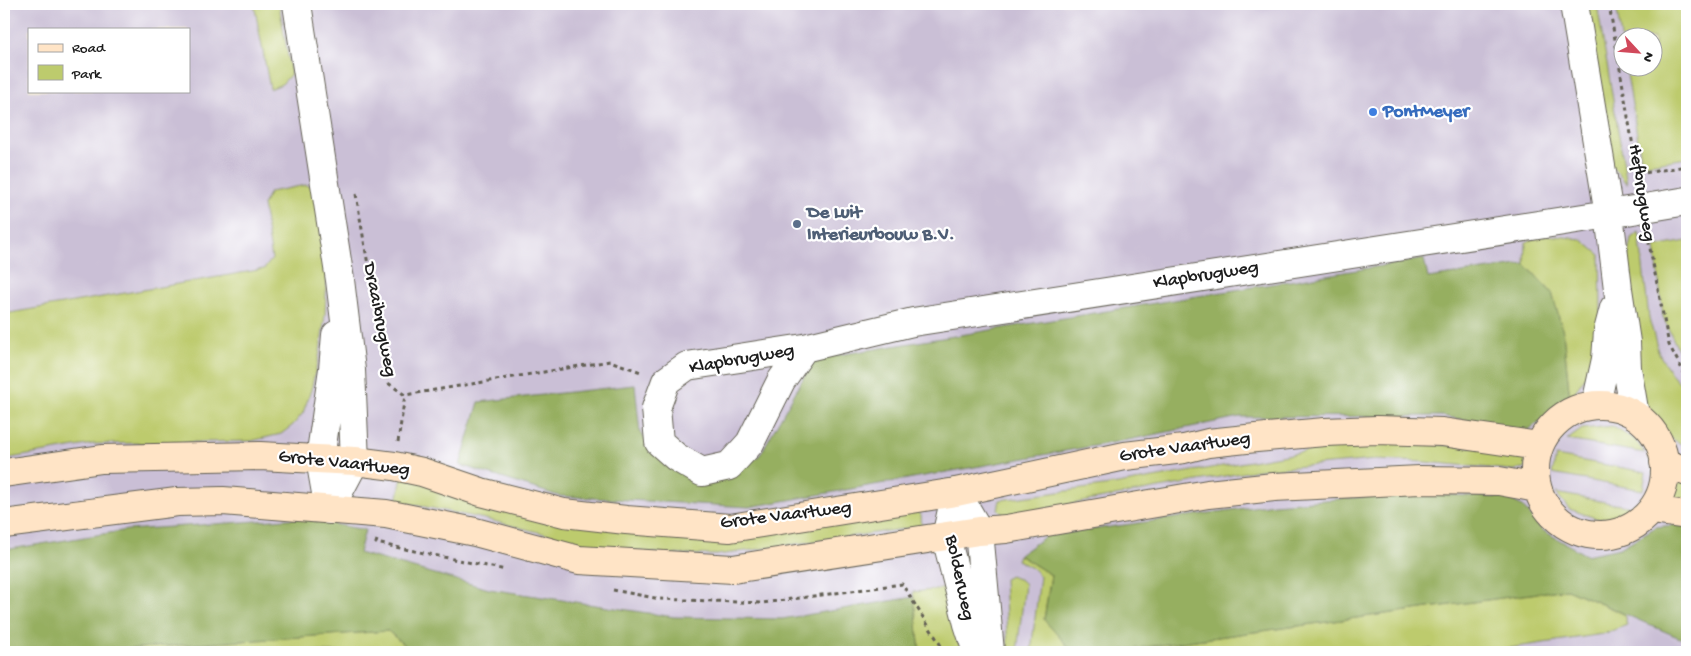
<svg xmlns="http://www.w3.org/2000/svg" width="1691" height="656" font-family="'Gochi Hand',sans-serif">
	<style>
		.industrial { fill: #cabfd6; fill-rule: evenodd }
		.green { fill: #bdcb6d; stroke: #6c7444 }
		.forest { fill: #96af60; stroke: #59663e }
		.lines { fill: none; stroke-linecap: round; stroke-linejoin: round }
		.minor-casing { stroke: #646155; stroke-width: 30 }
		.secondary-casing { stroke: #646155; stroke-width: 30 }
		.path { stroke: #646155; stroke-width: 3; stroke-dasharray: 4 4; stroke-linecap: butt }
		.minor { stroke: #fff; stroke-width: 28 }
		.secondary { stroke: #ffe4c6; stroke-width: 28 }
		.shop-dot { fill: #3f7fe0; stroke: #fff; stroke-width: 2 }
		.service-dot { fill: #5c6f8a; stroke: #fff; stroke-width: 2 }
		.labels { text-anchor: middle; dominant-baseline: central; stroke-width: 4.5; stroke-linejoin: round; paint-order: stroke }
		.shop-label { font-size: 19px; font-weight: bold; fill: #366cbe; stroke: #fff; text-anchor: start }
		.street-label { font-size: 19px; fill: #1c1c1c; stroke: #fff }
		.service-label { font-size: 19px; font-weight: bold; fill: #4e5e75; stroke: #fff; text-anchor: start }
	</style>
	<rect width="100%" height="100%" fill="#fff"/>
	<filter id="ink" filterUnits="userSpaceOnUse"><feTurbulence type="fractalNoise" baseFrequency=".02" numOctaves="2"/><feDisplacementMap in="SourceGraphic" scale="10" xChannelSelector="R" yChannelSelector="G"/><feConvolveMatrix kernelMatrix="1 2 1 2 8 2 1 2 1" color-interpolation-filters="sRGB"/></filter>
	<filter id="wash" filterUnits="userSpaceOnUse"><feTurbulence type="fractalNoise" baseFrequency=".0096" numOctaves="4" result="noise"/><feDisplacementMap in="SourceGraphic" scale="20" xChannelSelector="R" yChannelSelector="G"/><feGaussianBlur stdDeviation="1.12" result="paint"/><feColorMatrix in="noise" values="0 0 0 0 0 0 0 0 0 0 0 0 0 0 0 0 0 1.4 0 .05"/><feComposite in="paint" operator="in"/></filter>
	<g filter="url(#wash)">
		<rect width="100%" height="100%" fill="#ebe0be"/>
		<!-- industrial -->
		<path class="industrial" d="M4,4H1687V652H4ZM29,29H189V91H29ZM1624,38H1654V68H1624Z"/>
		<!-- green -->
		<path class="green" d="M254,4H279L291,74L282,84L270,89Z
			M1584,4H1597L1627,184L1609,163Z
			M1616,4H1687V158L1642,165L1626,68H1654V38H1624L1623,52Z
			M306,185L316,188L327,274L325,315L320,352L311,390L303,413L293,425L281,434L251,441L93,444L4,459V314L264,269L272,259L263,205L270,192Z
			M1639,232L1649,318L1659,354L1671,373L1687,391V447C1678,442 1666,437 1659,429C1651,420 1652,415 1640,407L1632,360V283L1627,260L1631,238Z
			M1547,235L1581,239L1600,255L1601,314L1594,364L1570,399L1563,332L1552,293L1525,264L1526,242Z
			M1687,241V369L1663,317L1655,247Z
			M1612,426L1635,440L1645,453L1567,440L1582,429Z
			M1393,442L1471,447L1526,452L1525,469L1512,470L1426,462L1375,460L1258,470L1005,516L998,509L1000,500L1118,484L1338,446Z
			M1556,456L1646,472L1643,490L1552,474Z
			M402,477L600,523L916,508L921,515L922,529L910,528L717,555L665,554L595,546L485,519L397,501Z
			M1678,480L1687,483V501L1671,496Z
			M1556,493L1632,507L1616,518L1598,519L1569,509Z
			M1019,555L1051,575L1044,619L1073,652H1031L1040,576L1032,568L1017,560Z
			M1010,576L1021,580L1025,584L1017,652H1008L1004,579Z
			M949,588L961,652H920L913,592Z
			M1567,589L1624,614L1627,625L1603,634L1483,652H1433L1432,649L1411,652H1225V651L1215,652H1109Z
			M388,631L412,652H81Z"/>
		<!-- forest -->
		<path class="forest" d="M1424,259L1428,278L1525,264L1552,293L1563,332L1570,399L1527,431L1442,416L1239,417L1133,439L749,507L559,496L460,465L479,402L635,385L640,433L663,459L734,473L760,455L814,359Z
			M1416,493L1507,498L1522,506L1542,530L1586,555L1620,548L1656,527L1674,525L1687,526V641L1567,589L1109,652H1073L1044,620L1051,575L1019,555L1046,536L1274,504Z
			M301,518L365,530L359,553L489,589L674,617L782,619L914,597L920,652H412L388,631L81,652H4V550L128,530Z"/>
	</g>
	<g filter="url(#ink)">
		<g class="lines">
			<defs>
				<path id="minor" d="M297,4L340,280L351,370L355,461L329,510
					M1574,4L1609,214L1618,289L1626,342L1627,368L1635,415
					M804,348L781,381L750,443L729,466L702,472L676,457L659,442L656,408L666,381L687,366L804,348L913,322L1609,214L1687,201
					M1596,404L1606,359L1608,331L1614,308
					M956,492L979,531L990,652
					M956,492L946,537L968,624L977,652
					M329,510L320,459L333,369L336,335"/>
				<path id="secondary" d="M1535 470a65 65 0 1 1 130 0a65 65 0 1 1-130 0Z
					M1664,462L1687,472
					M4,473L102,459L260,456L355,461L394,466L422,472L481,492L564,513L626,520L730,528L956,492L1125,456L1184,449L1208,443L1256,438L1325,432L1377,430L1442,432L1539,446
					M1652,510L1687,515
					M4,524L177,502L223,501L386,514L475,532L579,560L733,569L979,531L1006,529L1208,494L1274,487L1420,480L1499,481L1537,488"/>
			</defs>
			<!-- minor casing -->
			<use href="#minor" class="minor-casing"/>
			<!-- secondary casing -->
			<use href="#secondary" class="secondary-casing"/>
			<!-- path -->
			<path class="path" d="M1609,4L1639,182
				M1638,174L1687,166
				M356,194L388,383L405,395L610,361L641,372
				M1647,233L1669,345L1687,378
				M398,442L405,395
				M377,540L376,543L506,570
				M613,590L660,599L763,603L902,584L945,652"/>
			<!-- minor -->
			<use href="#minor" class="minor"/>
			<!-- secondary -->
			<use href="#secondary" class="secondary"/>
		</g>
	</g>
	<!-- markers -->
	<circle class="shop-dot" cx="1373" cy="112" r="5"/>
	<circle class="service-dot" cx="797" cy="224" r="5"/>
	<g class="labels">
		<!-- shop labels -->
		<g class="shop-label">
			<text x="1383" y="112">PontMeyer</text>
		</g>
		<!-- street labels -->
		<g class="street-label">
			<text transform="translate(1641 193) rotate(81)">Hefbrugweg</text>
			<text transform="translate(1206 276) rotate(-9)">Klapbrugweg</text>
			<text transform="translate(379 320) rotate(79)">Draaibrugweg</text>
			<text transform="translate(742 360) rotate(-10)">Klapbrugweg</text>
			<text transform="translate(1185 448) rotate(-8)">Grote Vaartweg</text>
			<text transform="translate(344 464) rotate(6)">Grote Vaartweg</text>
			<text transform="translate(786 516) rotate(-7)">Grote Vaartweg</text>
			<text transform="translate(959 578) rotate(78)">Bolderweg</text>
		</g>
		<!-- service labels -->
		<g class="service-label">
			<text x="807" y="213">De Luit<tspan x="807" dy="22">Interieurbouw B.V.</tspan></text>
		</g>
	</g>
	<!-- margin -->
	<rect width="1691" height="656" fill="none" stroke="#fff" stroke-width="20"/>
	<!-- legend -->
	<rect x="28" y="28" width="162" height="65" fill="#ffffff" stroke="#a4a4a4"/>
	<rect x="38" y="44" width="25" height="8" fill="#ffe4c6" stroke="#a4a4a4"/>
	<text x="72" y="52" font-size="15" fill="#1c1c1c">Road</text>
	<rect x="38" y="65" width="25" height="15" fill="#bdcb6d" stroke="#a4a4a4"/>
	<text x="72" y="78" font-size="15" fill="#1c1c1c">Park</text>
	<!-- north arrow -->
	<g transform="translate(1638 52) rotate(116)"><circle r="24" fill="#ffffff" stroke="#a4a4a4"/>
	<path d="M0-4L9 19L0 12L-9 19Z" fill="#d1495b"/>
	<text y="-8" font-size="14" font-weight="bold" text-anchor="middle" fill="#1c1c1c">N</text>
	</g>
</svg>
